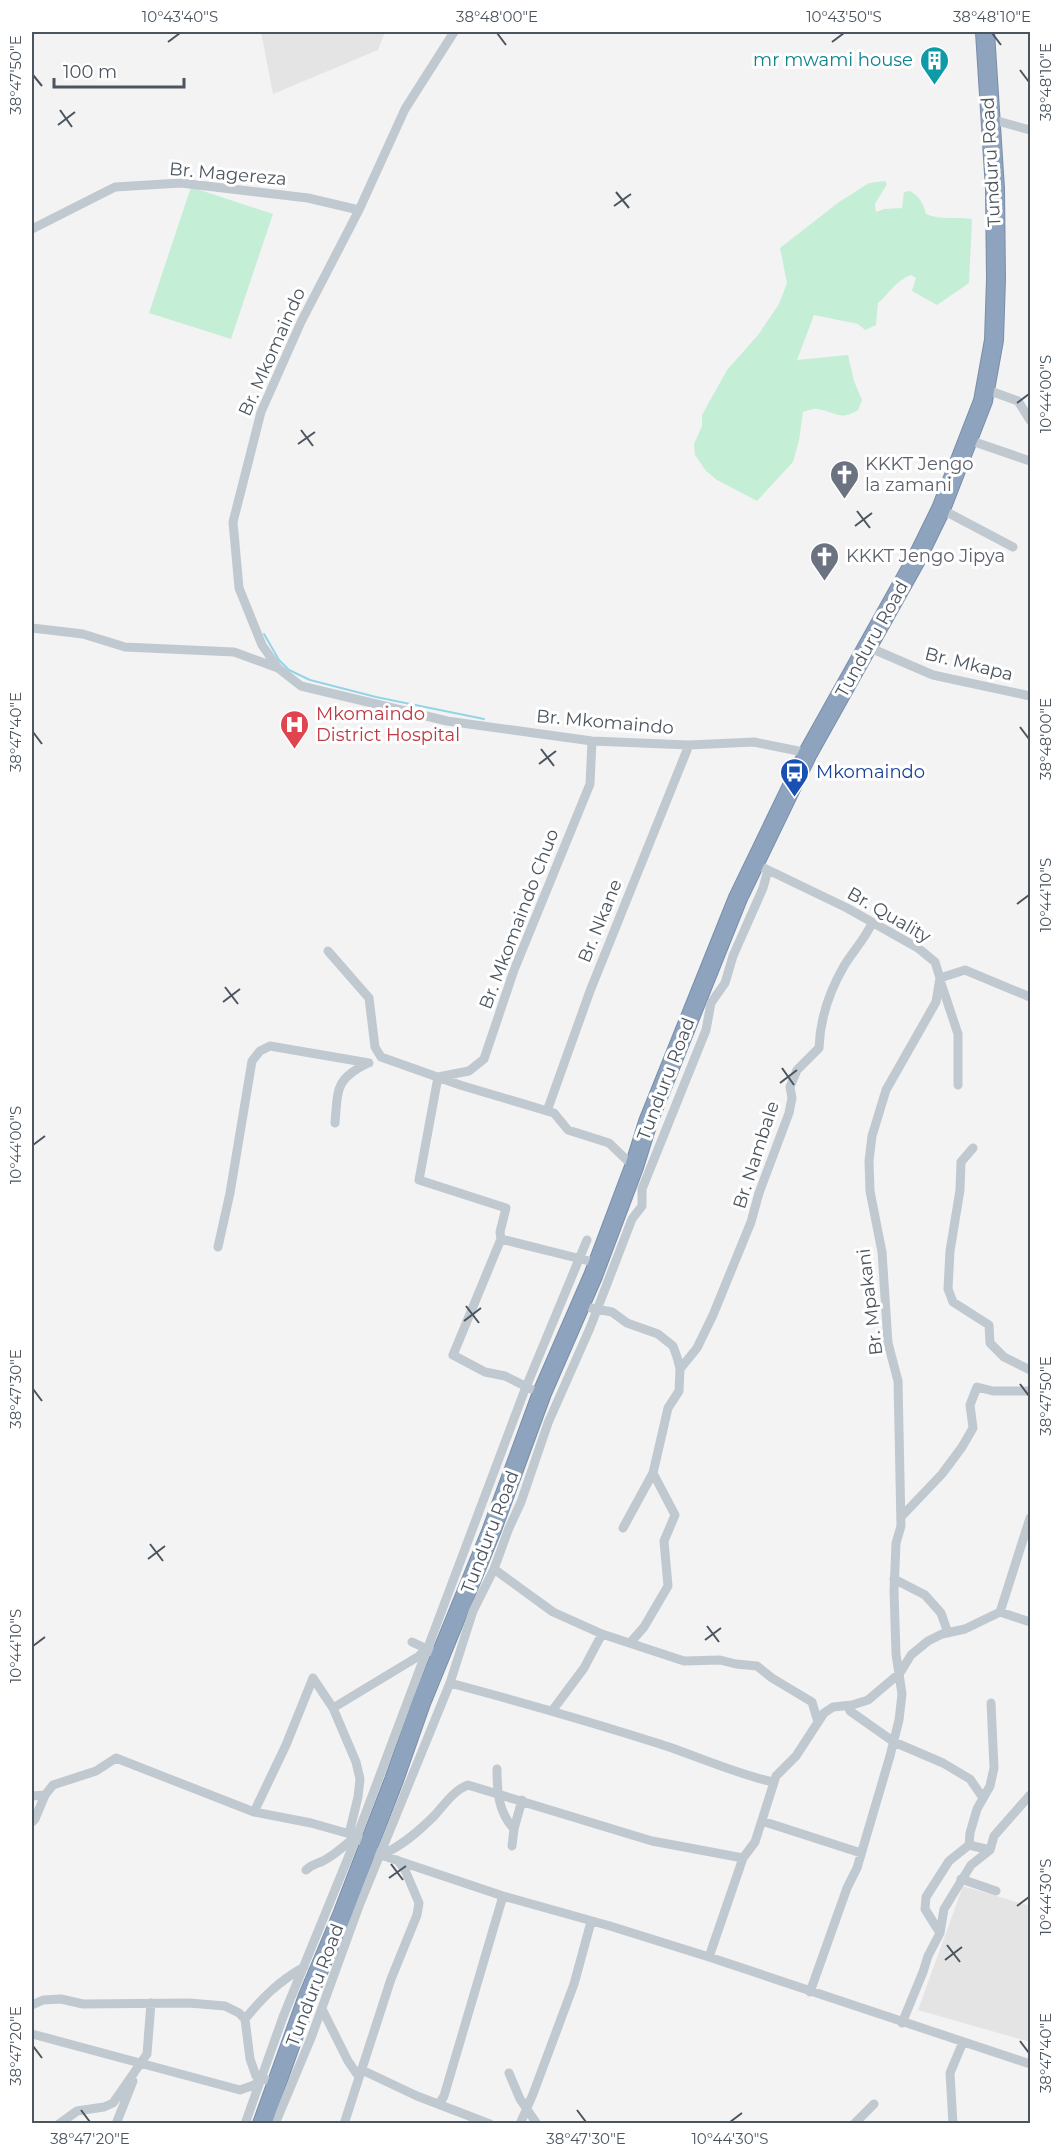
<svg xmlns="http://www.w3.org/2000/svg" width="1062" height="2155" font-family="Montserrat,sans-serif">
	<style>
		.education { fill: #e5e4e4 }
		.green { fill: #c5eed7 }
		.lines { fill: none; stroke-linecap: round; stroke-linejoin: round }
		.stream { stroke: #94d4e8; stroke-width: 2 }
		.highway-casing { stroke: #798ea9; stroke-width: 20 }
		.street { stroke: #c1c9d0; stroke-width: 9 }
		.highway { stroke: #8da3be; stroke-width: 18 }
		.ticks { fill: none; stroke: #4b555f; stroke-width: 2 }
		.labels { text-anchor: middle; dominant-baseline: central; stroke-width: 6; stroke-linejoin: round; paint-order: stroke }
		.culture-label { font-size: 18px; fill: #0d838f; stroke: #fff; text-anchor: end }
		.street-label { font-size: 18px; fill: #4b555f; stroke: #fff }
		.worship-label { font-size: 18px; fill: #5b616d; stroke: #fff; text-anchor: start }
		.health-label { font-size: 18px; fill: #be3a42; stroke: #fff; text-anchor: start }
		.transit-label { font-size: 18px; fill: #164399; stroke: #fff; text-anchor: start }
		.neatline { fill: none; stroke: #4b555f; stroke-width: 2 }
		.ticks-label { font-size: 15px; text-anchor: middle; fill: #4b555f }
	</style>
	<rect width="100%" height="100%" fill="#f4f3f3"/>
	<!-- education -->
	<path class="education" d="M261,32H385L378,50L273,94Z
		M963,1886L1030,1906V2042L918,2010Z"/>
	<!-- green -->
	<path class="green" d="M885,181L887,184L875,204L876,212L884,209L902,208L904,192L910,191C920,197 923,203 926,214C941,221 956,216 972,219L969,283L937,305L912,291L916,278L911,275C895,281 890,293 878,303L876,325L865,330L858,324L814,315L797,360L848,355L854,381L862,400L858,410C840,422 835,411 817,409C813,408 807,411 803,412L799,440L793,462L757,501L717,480L706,471L695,455L694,444L702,426V415L727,370L758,335L779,304L787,283L780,248L839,202L869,183Z
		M191,187L273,214L231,339L149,313Z"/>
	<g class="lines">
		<!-- stream -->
		<path class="stream" d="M264,634L279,660L289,670L310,680L376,697L484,719"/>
		<defs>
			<path id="highway" d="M262,2124L308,1996L342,1915L394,1780L421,1703L491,1532L542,1393L593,1276L634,1167L648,1122L738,898L808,753L917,558L941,509L983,401L994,340L996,279L995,189L985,32"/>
		</defs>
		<!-- highway casing -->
		<use href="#highway" class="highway-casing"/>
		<!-- street -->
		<path class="street" d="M454,32L405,109L359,210L301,322L261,412L233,522L239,588L262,645L278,668L301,686L447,721L592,741L689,745L754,742L808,753
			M990,119L1030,130
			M32,229L115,187L181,183L308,198L359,210
			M985,389L1018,401L1030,420
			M969,440L1030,461
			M941,509L1013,547
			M32,628L83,634L125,647L234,652L278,668
			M868,647L933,675L1030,696
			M592,741L590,784L514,970L484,1059L469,1071L438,1077L419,1180L506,1208L500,1232L501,1239L597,1263
			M764,868L847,908L918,948L935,962L940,978L965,970L1030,997
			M328,951L369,998L375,1047L381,1057L460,1085L554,1113L568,1130L609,1143L634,1167
			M940,980L958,1034V1085
			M547,1111L590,991L689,745
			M335,1123C338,1089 335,1079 368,1063
			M973,1148L961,1162L960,1190L950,1251L948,1289L953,1302L989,1325L990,1343L1004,1357L1030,1370
			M501,1239L453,1355L485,1372L505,1376L531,1389
			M218,1247L230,1193L252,1061L260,1051L270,1046L369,1063
			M591,1308L612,1312L627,1323L658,1334L673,1346L677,1357L680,1369L679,1391L668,1408L653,1473L675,1515L664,1541L668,1586L644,1627L630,1643
			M680,1369L697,1348L713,1315L751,1222L759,1193L789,1113L792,1098L790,1087L797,1070L819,1048C820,1018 829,992 844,966C853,951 865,939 872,923
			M901,1517L942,1474L962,1447L973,1428L970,1405L977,1387L993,1391H1030
			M623,1528L653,1473
			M494,1569L553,1612L602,1634L684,1661L720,1660L736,1664L757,1666L772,1678L812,1702L818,1722
			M894,1579L925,1595L941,1613L948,1633
			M1000,1612L1030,1518
			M412,1642L440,1655
			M313,1678L333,1708L356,1762L360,1779L358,1797L349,1834
			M450,1683C521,1702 591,1722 660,1744C697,1756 736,1774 773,1782
			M848,1706L850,1711L894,1742L943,1763L970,1779L983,1798
			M333,1708L419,1656L425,1650
			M552,1711L584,1668L602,1634
			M497,1769C497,1791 498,1812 514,1829
			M32,1796L45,1795L53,1785L96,1771L116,1758L254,1812L311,1823L357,1836L368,1848L381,1855L503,1896L610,1926L709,1957L1030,2064
			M254,1812L286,1745L313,1678
			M762,1821L861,1853
			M32,1822L35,1819L45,1795
			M969,1845L970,1833L977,1809L990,1786L994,1768L991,1703
			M512,1846L514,1829L522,1800
			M381,1855C402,1846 418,1832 434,1816C444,1805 454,1790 468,1785L652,1841L743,1858
			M306,1870C312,1864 316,1864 323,1861C335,1855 345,1845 355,1837
			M961,1879L996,1891
			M940,1933L925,1909L926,1897L949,1861L969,1845L990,1850
			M709,1957L743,1858L755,1842L776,1776L796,1756L824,1713L833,1707L852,1705L868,1700L900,1673L911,1655L928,1641L942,1634L965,1629L1000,1612L1030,1622
			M810,1992L847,1888L857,1868L890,1756L899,1720L902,1694L896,1654L894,1591L896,1543L901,1526L898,1381L888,1343L882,1252L870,1191L869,1161L872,1136L886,1090L936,1002L940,978
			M32,2005L43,2000L61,1999L83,2004L189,2003L225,2006L239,2013L245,2019L250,2059L256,2076L267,2080
			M322,2009L348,2061L359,2077
			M245,2019C264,1996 278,1982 304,1967
			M902,2023L923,1972L928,1956L940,1933L944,1909L971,1865L990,1850L994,1836L1030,1795
			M32,2034L240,2090L254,2085L262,2079
			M362,2070L417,2096L490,2124
			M509,2073L520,2099L537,2124
			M439,2104L444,2096L503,1896
			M59,2124L77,2111L104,2107L113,2103L147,2054L151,2003
			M116,2124L133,2081
			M245,2124L283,2017L357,1836L524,1392L587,1240
			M275,2124L311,2038L359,1906L450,1683L473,1611L494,1569L509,1528L521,1502L548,1423L590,1328L632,1219L642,1206V1189L706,1030L711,1003L725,983L733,956L763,888L768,870
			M344,2124L391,1979L417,1915L419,1903L405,1870L397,1860
			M520,2124L533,2094L574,1984L591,1922
			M854,2124L874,2104
			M953,2124L950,2073L963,2042"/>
		<!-- highway -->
		<use href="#highway" class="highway"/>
	</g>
	<!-- ticks -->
	<path class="ticks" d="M497,33L506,45M992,33L1001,45M168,42L180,33M832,42L844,33M1020,70L1029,82M33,75L42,86M60,110L72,127M58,125L75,112M616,192L629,208M614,206L631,194M1017,403L1029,394M301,430L313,446M298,444L315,432M857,511L870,528M855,526L872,513M1020,727L1029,739M33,732L42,744M541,749L554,766M539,764L556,751M1017,904L1029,895M225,987L238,1004M223,1002L240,989M782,1068L794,1085M780,1083L797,1070M33,1145L45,1136M466,1306L479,1323M464,1321L481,1308M1020,1384L1029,1396M33,1389L42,1401M150,1544L163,1561M148,1559L165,1546M707,1626L719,1642M705,1640L721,1628M33,1646L45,1637M391,1864L403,1880M389,1878L406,1866M1017,1906L1029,1897M947,1945L960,1962M945,1960L962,1947M1020,2041L1029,2053M33,2046L42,2058M81,2110L90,2122M577,2110L586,2122M730,2122L742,2113"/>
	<!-- icons -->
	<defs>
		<symbol id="building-pin" viewBox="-11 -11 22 30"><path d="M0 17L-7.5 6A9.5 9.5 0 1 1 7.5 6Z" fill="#0f9aa8" stroke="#fff"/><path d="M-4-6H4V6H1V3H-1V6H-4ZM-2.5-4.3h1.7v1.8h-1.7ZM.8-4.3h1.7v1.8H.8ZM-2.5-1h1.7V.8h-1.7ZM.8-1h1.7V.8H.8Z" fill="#fff"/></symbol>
		<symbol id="church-pin" viewBox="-11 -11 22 30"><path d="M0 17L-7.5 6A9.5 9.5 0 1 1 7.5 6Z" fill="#6b7280" stroke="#fff"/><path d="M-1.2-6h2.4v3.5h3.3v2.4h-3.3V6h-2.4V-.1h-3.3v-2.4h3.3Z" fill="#fff"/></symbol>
		<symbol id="hospital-pin" viewBox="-11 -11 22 30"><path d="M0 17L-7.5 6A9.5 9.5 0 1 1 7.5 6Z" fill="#e0444e" stroke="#fff"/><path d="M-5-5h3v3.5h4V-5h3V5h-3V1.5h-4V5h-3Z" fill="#fff"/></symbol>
		<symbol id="bus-pin" viewBox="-11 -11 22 30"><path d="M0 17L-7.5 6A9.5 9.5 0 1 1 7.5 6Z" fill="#1a4fb4" stroke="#fff"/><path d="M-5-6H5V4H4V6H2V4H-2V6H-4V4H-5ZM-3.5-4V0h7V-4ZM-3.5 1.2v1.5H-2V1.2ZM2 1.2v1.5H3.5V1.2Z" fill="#fff"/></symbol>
	</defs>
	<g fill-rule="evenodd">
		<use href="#building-pin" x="918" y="44" width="33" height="45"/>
		<use href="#church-pin" x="828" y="458" width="33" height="45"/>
		<use href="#church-pin" x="808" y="540" width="33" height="45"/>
		<use href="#hospital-pin" x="278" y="708" width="33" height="45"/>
		<use href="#bus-pin" x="778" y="756" width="33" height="45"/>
	</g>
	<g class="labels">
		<!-- culture labels -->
		<g class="culture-label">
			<text x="913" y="60">mr mwami house</text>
		</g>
		<!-- street labels -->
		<g class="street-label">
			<text transform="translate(991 162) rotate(-93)">Tunduru Road</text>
			<text transform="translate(228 174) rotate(5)">Br. Magereza</text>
			<text transform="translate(272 352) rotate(-66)">Br. Mkomaindo</text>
			<text transform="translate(872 639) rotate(-61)">Tunduru Road</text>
			<text transform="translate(969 664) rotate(14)">Br. Mkapa</text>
			<text transform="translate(605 722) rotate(5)">Br. Mkomaindo</text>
			<text transform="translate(889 915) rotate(30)">Br. Quality</text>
			<text transform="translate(519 919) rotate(-69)">Br. Mkomaindo Chuo</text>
			<text transform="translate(600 921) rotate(-68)">Br. Nkane</text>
			<text transform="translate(666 1079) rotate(-69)">Tunduru Road</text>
			<text transform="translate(756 1155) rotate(-72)">Br. Nambale</text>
			<text transform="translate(870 1302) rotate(-97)">Br. Mpakani</text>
			<text transform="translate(490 1532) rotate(-69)">Tunduru Road</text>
			<text transform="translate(315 1985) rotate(-69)">Tunduru Road</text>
		</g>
		<!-- worship labels -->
		<g class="worship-label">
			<text x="865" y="464">KKKT Jengo<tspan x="865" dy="21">la zamani</tspan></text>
			<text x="846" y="556">KKKT Jengo Jipya</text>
		</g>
		<!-- health labels -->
		<g class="health-label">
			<text x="316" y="714">Mkomaindo<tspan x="316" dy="21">District Hospital</tspan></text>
		</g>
		<!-- transit labels -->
		<g class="transit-label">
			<text x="816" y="772">Mkomaindo</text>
		</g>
	</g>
	<!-- border -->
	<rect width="1062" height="2155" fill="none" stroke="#ffffff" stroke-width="66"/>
	<!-- scale -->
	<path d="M54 78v9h130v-9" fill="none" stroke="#4b555f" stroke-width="3"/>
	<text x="63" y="78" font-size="18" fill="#4b555f" stroke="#ffffff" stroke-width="4.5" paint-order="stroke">100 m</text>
	<rect x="33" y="33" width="996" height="2089" class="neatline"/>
	<g class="ticks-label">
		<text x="180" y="22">10°43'40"S</text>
		<text x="497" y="22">38°48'00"E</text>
		<text x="844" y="22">10°43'50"S</text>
		<text x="992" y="22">38°48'10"E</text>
		<text transform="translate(16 75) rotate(-90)" y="5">38°47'50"E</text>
		<text transform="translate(1046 82) rotate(-90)" y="5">38°48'10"E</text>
		<text transform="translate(1046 394) rotate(-90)" y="5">10°44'00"S</text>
		<text transform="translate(16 732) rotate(-90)" y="5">38°47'40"E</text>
		<text transform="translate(1046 739) rotate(-90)" y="5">38°48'00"E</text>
		<text transform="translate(1046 895) rotate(-90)" y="5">10°44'10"S</text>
		<text transform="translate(16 1145) rotate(-90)" y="5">10°44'00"S</text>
		<text transform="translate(16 1389) rotate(-90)" y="5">38°47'30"E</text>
		<text transform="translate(1046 1396) rotate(-90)" y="5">38°47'50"E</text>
		<text transform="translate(16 1646) rotate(-90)" y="5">10°44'10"S</text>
		<text transform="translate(1046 1897) rotate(-90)" y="5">10°44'30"S</text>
		<text transform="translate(16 2046) rotate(-90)" y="5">38°47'20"E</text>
		<text transform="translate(1046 2053) rotate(-90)" y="5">38°47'40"E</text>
		<text x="90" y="2144">38°47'20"E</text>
		<text x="586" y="2144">38°47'30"E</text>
		<text x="730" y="2144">10°44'30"S</text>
	</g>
</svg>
